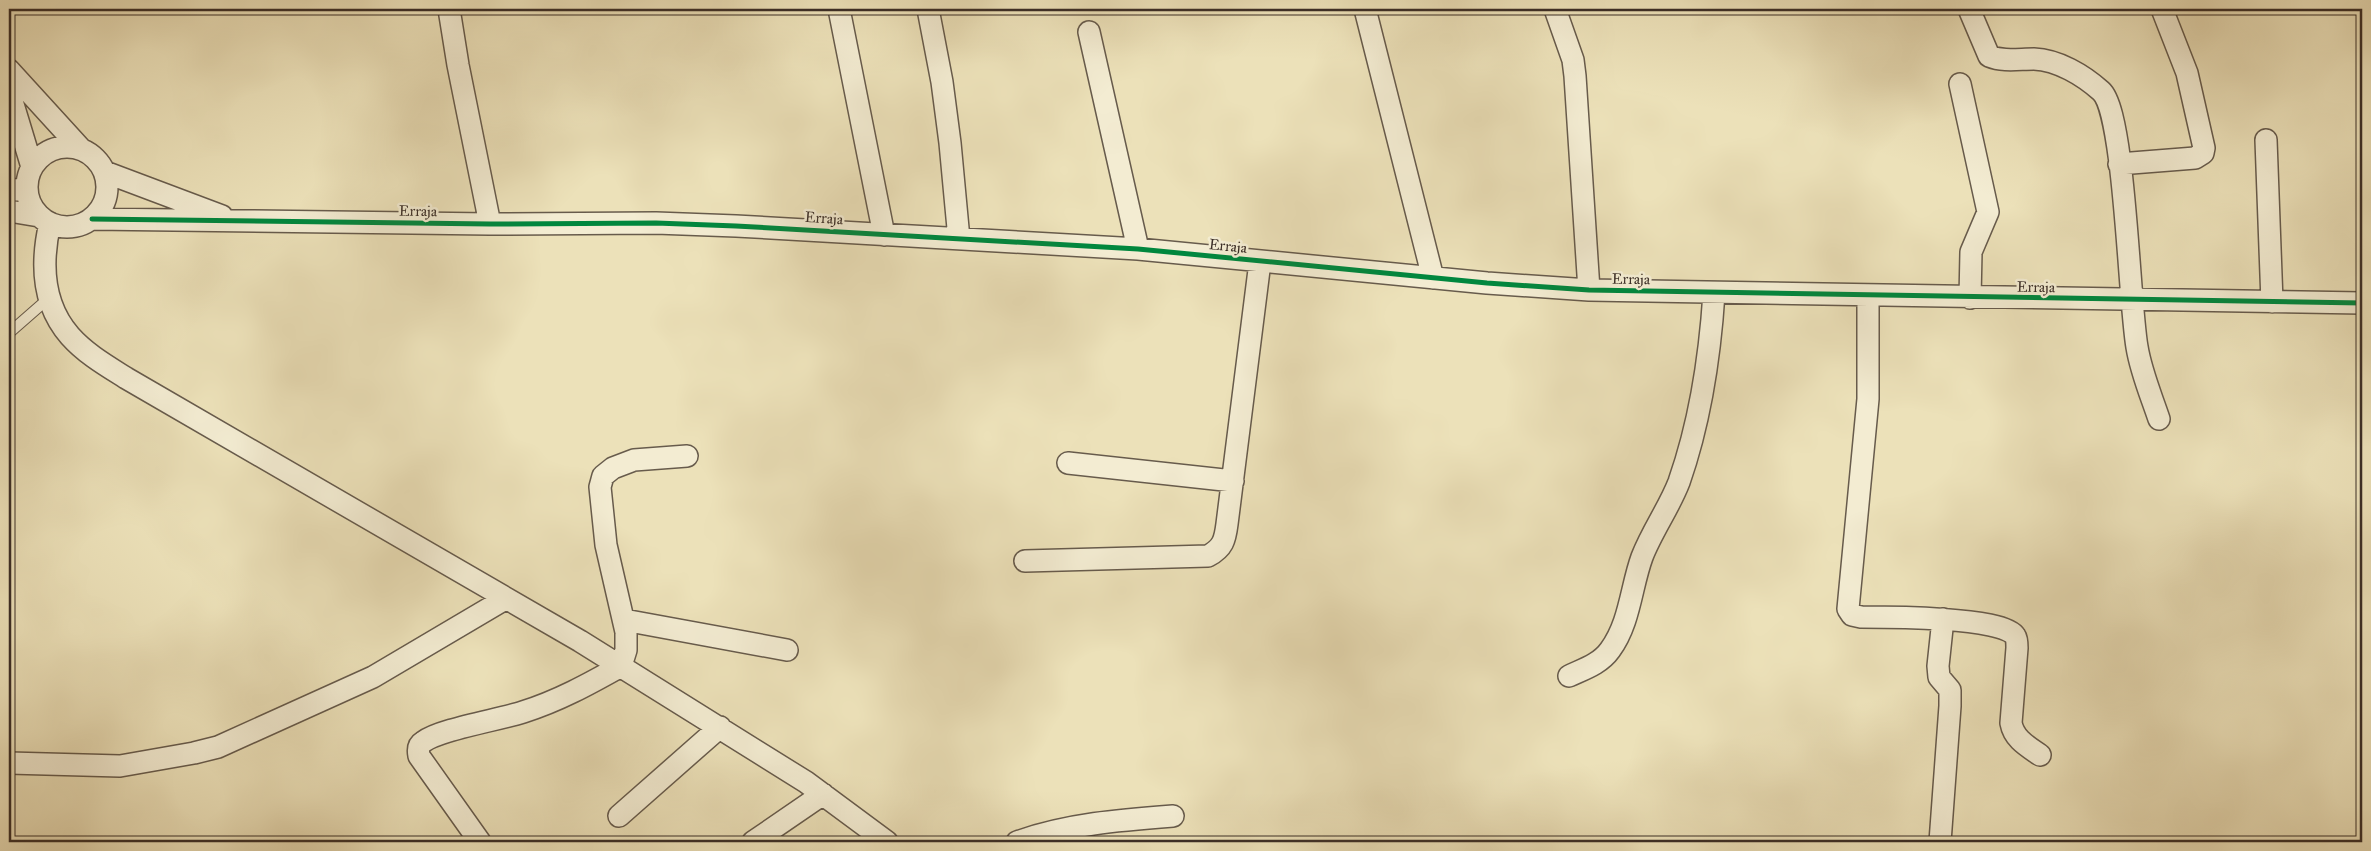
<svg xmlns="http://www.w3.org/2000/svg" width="2371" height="851" font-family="'IM FELL Great Primer',serif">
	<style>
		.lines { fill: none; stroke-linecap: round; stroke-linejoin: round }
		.lane-casing { stroke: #675b4c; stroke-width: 12 }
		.street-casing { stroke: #675b4c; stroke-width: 24 }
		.lane { stroke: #f3ecd2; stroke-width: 10 }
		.street { stroke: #f3ecd2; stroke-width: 21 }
		.cycleway-casing { stroke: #f3ecd2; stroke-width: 8 }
		.cycleway { stroke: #00873e; stroke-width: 5 }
		.labels { text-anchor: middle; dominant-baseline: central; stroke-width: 5; stroke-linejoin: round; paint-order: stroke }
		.street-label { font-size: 15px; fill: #3b2e27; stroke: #f3ecd2 }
	</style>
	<rect width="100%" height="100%" fill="#ece1b9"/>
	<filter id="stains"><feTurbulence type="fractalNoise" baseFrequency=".004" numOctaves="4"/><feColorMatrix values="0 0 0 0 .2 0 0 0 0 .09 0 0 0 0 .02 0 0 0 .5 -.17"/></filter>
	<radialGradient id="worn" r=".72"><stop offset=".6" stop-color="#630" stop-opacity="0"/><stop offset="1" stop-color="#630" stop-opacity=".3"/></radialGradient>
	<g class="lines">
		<defs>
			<path id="lane" d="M9,333L49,298"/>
			<path id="street" d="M449,9L458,65L490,224
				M839,9L884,235
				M928,9L942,82L950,143L959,239
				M1365,9L1433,278
				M1555,9L1573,60L1575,76L1589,290
				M1969,9L1989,56C2004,62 2018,59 2034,59C2058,60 2083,75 2101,91C2125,112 2129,303 2137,347C2141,372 2151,395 2159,419
				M1089,32L1138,249
				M9,70L82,150
				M1960,84L1988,212L1971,252L1970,298
				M9,91L32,167
				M2266,140L2272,302
				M27 187a40 40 0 1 1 80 0a40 40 0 1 1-80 0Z
				M2119,164L2195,158L2203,153L2204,148L2187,73L2162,9
				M105,172L222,216
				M9,190L27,189
				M9,211L39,216
				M92,219L490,224L656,223L736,226L1138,249L1487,283L1589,290L2362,303
				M50,223C41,262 42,304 70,336C86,354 107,366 126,378L580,641L806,782L887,842
				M1868,296V399L1848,609L1852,615L1861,617C1886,617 2004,617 2015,636C2017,639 2017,645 2017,648L2011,723C2014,739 2027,746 2040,755
				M1068,463L1233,481
				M1025,561L1208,556C1223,548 1225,540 1227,524L1260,262
				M624,620L787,650
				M1569,676C1584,669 1600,664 1610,650C1630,623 1631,587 1642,557C1652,531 1669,508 1679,482C1700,422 1710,356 1714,293
				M9,763L120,766L194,753L218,747L373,677L505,599
				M619,816L720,727
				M480,842L419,756C418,751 418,745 423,742C440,729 499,720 523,712C558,701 589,684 621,666L626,650V632L606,545L600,487L603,476L613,468L634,460L687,456
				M753,842L823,794
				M1017,842C1068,824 1120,820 1173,816
				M1940,842L1950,706V690L1939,677L1938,666L1943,619"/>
		</defs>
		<!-- lane casing -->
		<use href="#lane" class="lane-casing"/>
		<!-- street casing -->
		<use href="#street" class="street-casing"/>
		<!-- lane -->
		<use href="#lane" class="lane"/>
		<!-- street -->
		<use href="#street" class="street"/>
		<defs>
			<path id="cycleway" d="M92,219L490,224L656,223L736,226L1138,249L1487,283L1589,290L2362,303"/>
		</defs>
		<!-- cycleway casing -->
		<use href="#cycleway" class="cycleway-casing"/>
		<!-- cycleway -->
		<use href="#cycleway" class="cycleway"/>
	</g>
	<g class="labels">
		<!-- street labels -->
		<g class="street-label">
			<text transform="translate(418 211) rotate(1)">Erraja</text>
			<text transform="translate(824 218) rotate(4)">Erraja</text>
			<text transform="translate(1228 246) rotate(6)">Erraja</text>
			<text transform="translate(1631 279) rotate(1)">Erraja</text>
			<text transform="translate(2036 287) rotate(1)">Erraja</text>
		</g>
	</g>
	<!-- margin -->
	<rect width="2371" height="851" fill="none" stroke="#ece1b9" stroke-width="30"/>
	<rect x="10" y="10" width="2351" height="831" fill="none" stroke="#3b2e27" stroke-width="2.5"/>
	<rect x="15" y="15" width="2341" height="821" fill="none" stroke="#3b2e27"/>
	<rect width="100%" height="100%" filter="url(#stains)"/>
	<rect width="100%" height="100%" fill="url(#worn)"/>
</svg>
